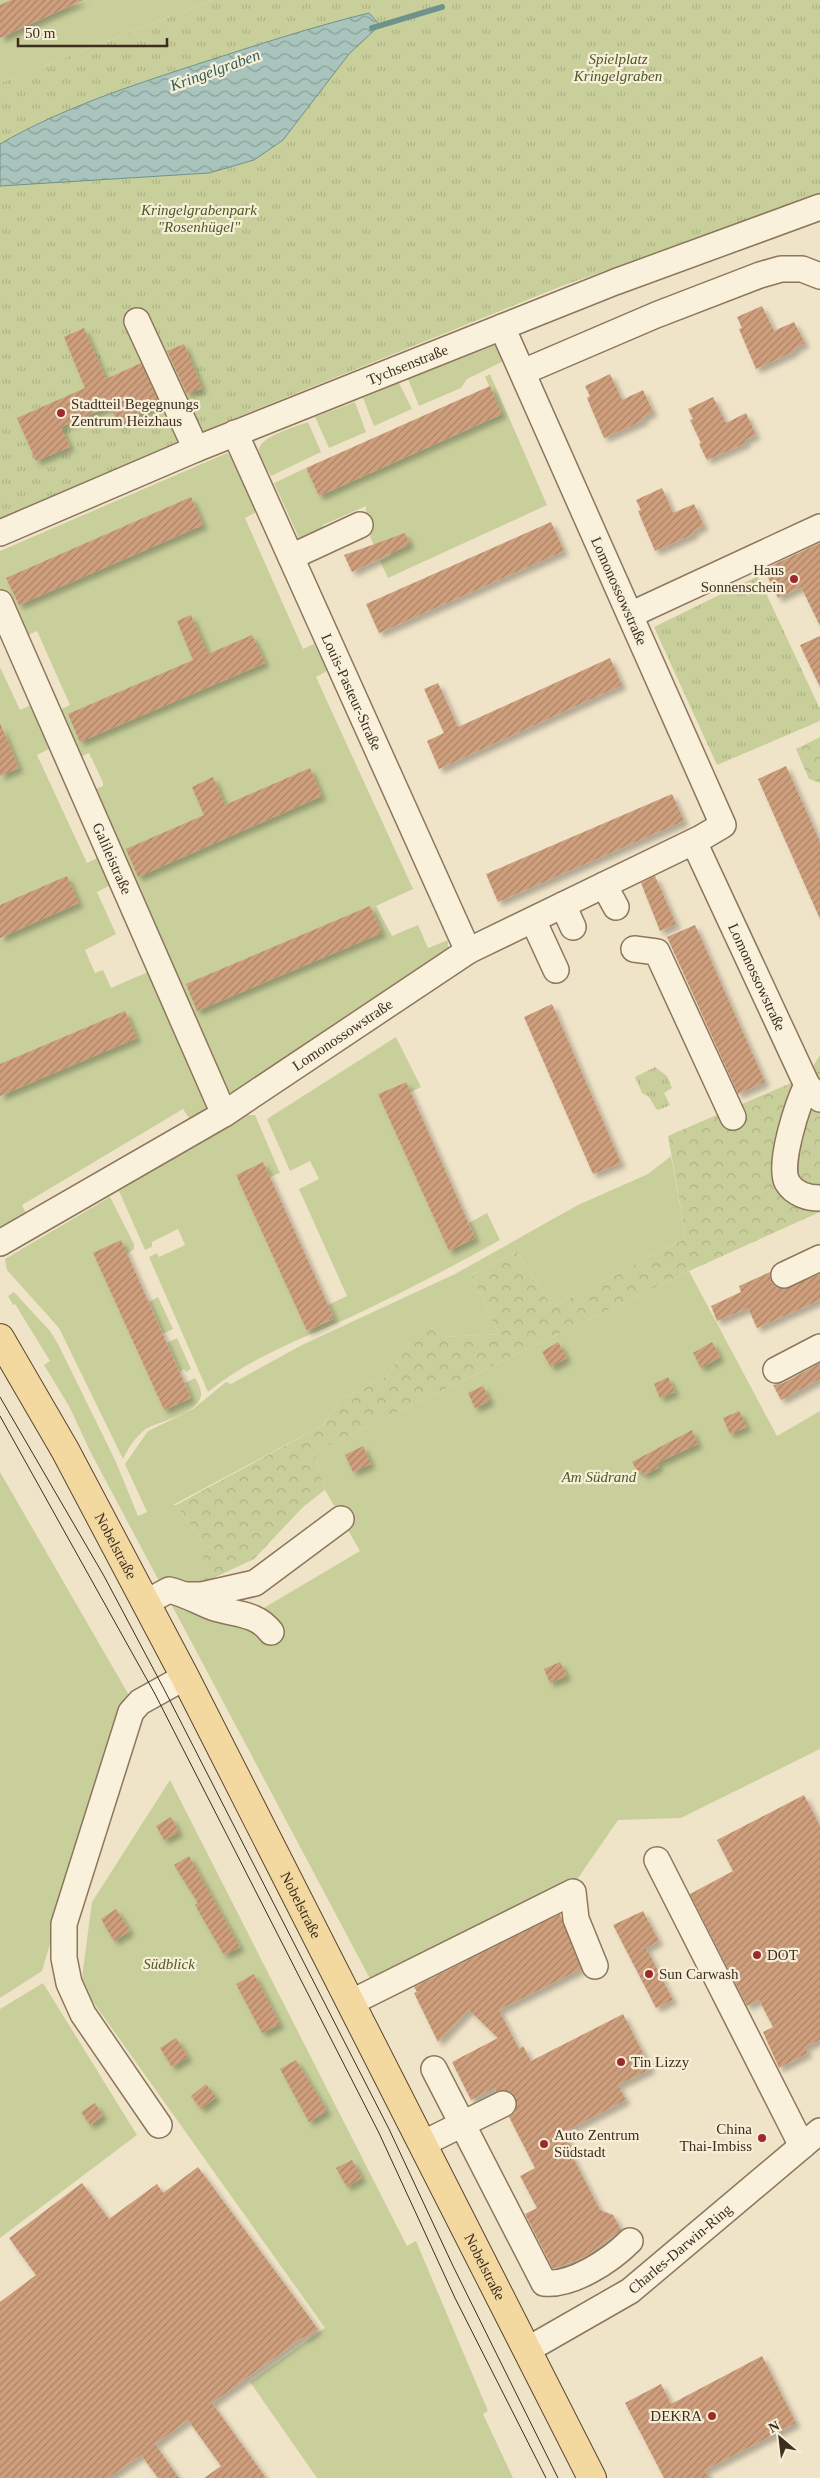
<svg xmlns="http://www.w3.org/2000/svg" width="820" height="2478" font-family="Georgia,serif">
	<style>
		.green { fill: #c9cf9b }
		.forest { fill: url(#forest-crowns) }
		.park { fill: url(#park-tufts) }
		.water { fill: url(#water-waves); stroke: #6f938a }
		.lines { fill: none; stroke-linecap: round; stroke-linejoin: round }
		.stream { stroke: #6f938a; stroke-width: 6 }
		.building { fill: url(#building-hatch); filter: url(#shadow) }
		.minor-casing { stroke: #8d765c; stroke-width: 28 }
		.major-casing { stroke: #5b4430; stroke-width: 30 }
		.minor { stroke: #faf1dc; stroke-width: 25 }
		.major { stroke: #f3d9a0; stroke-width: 28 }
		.tram { stroke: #3d2e20; stroke-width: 1 }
		.poi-dot { fill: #9e2a2b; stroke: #f7eed8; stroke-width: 2 }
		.labels { text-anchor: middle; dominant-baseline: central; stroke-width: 4.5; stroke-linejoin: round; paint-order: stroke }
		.park-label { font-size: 15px; font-style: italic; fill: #4d5a26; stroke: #f7eed8 }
		.street-label { font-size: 15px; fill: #3d2e20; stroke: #f7eed8 }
		.poi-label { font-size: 15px; fill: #3d2e20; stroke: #f7eed8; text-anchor: start }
		.water-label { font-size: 16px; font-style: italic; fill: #2f5d5a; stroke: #f7eed8 }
	</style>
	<defs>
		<pattern id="forest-crowns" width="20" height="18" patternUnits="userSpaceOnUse" patternTransform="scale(1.25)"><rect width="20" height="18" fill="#c9cf9b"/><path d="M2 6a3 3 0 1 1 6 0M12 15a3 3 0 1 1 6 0" fill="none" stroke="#aeb285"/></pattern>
		<pattern id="park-tufts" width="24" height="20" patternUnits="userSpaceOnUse" patternTransform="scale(1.25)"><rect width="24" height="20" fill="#c9cf9b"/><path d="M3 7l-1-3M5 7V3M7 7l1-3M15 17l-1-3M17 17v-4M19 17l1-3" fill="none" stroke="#aeb285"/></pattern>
		<pattern id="water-waves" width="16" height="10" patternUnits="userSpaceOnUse" patternTransform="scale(1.25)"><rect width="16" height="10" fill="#a9c4bc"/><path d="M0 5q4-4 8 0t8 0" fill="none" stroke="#8ba098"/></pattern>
		<pattern id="building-hatch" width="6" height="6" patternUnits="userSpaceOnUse" patternTransform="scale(1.25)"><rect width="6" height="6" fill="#cf9f7d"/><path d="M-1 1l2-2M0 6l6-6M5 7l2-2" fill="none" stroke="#a98266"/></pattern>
		<filter id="shadow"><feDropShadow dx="4.5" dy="4.5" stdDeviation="2.5" flood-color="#0004"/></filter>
	</defs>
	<rect width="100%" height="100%" fill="#f0e4c8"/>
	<!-- green -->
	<path class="green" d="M0,0H213L0,83Z
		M501,343L508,359L467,379L461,388L419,406L408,379Z
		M490,374L547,505L388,578L380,561L391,555L384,541L374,546L365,524L366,506L323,525L324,538L303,547L274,483L306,468L319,496L502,414L485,377Z
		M399,383L412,409L374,426L363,398Z
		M355,402L366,432L329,448L315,417Z
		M308,422L321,452L271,476C267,468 261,459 259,451C257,437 298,426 308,422Z
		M227,453L235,459L260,510L245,518L303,649L314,644L327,671L316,677L413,889L376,906L392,936L418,925L428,948L448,940V949L443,957L237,1092H225L88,792L103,786V782L89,753L76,759L55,712L70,705L37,631L21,638L0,593V551Z
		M0,667L20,710L37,702L55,746L37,755L87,863L101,856L113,884L97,892L116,934L85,950L95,973L103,970L111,988L155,969L208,1101L206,1109L191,1121L183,1109L22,1205L28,1217L0,1232Z
		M396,1037L421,1087L411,1092L405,1082L378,1094L449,1251L475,1238L469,1223L487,1213L500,1240C452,1267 403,1292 353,1316C304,1338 250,1357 208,1392L149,1257L157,1253L159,1257L185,1245L178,1229L152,1242V1247L145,1250L119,1191L244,1115H255L280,1173L270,1177L263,1162L236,1175L307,1331L334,1319L328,1305L347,1296L299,1189L319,1179L310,1161L290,1171L267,1119Z
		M671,1156L686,1238L552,1307L517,1252L471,1275L499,1334L443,1337L428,1326L410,1343L387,1376L340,1400L323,1425L173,1505H176L201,1539L225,1605L262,1609L360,1551L325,1490L314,1452L689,1271L777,1436L820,1411V1749L681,1818L618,1820L574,1884L376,1990L90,1451L69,1406L44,1365L50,1361L15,1304L13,1305L8,1296L14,1292L50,1331L58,1344L116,1462L138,1516L147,1512L125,1464L148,1431L193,1409L226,1382L231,1384L302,1345L455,1274L578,1205L648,1174Z
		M110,1197L134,1244V1249L127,1254L93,1253L164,1410L191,1398L185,1383L195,1378C198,1383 202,1391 201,1396C198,1414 159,1421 146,1429C135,1437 129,1447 123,1459L59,1328L7,1270L5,1259Z
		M158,1297L173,1329L163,1334L149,1302Z
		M177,1338L191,1369L186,1372L184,1369L180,1372L167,1343Z
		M0,1472L130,1697L120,1707L42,1971L0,1998Z
		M170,1780L407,2246L416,2241L488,2411L483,2414L513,2478H317L250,2382L325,2328L81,1985L92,1902Z
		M43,1983L137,2135L0,2238V2009Z"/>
	<!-- forest -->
	<path class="forest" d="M820,737V783L809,779L796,749Z
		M820,1055V1212L689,1271L314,1452L325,1490L303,1507L254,1559L205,1582L201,1539L176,1505L323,1425L340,1400L387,1376L410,1343L411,1330L428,1326L443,1337L499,1334L471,1275L517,1252L552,1307L686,1238L668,1136L807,1076Z"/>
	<!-- park -->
	<path class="park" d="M213,0H820V198L725,228L562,286L225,422L0,521V83Z
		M758,576L820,709V721L717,765L654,627Z
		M655,1067L667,1076L672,1088L664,1093L670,1105L659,1110L656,1109L649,1097L642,1093L635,1077Z"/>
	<!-- water -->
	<path class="water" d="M369,13L380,25L349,54L283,140L254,160L209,173L0,186V144C62,108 133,85 201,63C257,45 312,27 369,13Z"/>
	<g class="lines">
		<!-- stream -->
		<path class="stream" d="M372,28L442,7"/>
	</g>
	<!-- building -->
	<path class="building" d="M11,0H83L0,38V5Z
		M762,306L774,331L794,322L805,343L794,349L795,351L756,369L739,329L742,328L737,317Z
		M84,328L106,379L141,363L160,405L118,424L110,406L61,427L70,447L36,461L17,418L85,388L64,337Z
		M184,344L202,388L187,394L167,351Z
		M610,374L622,400L643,390L653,412L643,417L644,420L604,438L587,398L590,396L585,386Z
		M490,386L502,414L319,496L306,468Z
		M713,397L726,423L746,413L756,435L745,440L746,443L707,460L699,444L701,443L690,420L693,419L688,409Z
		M662,488L673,513L694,504L704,526L693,531L694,534L655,551L638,511L641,510L636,500Z
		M191,497L203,525L19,605L6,578Z
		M551,522L564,551L379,633L366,604Z
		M405,533L410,544L352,572L344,555Z
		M820,543V626L801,587L778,598L764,569Z
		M191,615L208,654L252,635L265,663L80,742L68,714L193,660L177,621Z
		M820,636V687L800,645Z
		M610,658L622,685L439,769L427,741L444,733L424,689L438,683L458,727Z
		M0,723L19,768L0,776Z
		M786,766L820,842V919L758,779Z
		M310,768L322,796L138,877L126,849L204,815L192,787L213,777L225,805Z
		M672,794L684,821L498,902L486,874Z
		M67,876L79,903L0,938V905Z
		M655,876L676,924L660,931L641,883Z
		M370,906L382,933L197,1011L186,984Z
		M695,925L765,1082L738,1094L667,937Z
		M552,1004L621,1163L593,1174L524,1017Z
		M125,1011L137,1038L0,1096V1064Z
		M406,1082L475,1238L449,1251L378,1094Z
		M263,1162L334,1318L307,1331L236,1175Z
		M121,1240L191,1398L164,1410L93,1253Z
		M770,1272L771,1282L776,1287L783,1289L820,1274V1300L757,1328L748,1308L717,1321L711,1306L741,1292L739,1286Z
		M558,1342L567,1358L551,1367L542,1352Z
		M712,1342L720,1357L701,1368L693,1353Z
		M820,1363V1379L781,1400L773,1385L783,1383Z
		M668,1377L675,1392L660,1398L654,1384Z
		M483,1386L490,1401L475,1408L468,1393Z
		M739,1411L747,1427L730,1434L723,1418Z
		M692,1430L698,1444L657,1463L659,1467L644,1475L641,1471L638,1472L632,1462Z
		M363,1446L371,1464L353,1472L345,1455Z
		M560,1662L567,1676L550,1683L544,1669Z
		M804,1795L820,1826V2040L805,2047L808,2053L779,2068L763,2032L773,2027L759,2000L747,2006L690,1894L733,1871L717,1840Z
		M171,1817L179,1832L164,1840L156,1826Z
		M189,1856L240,1947L224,1955L195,1905L198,1903L174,1865Z
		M116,1909L130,1931L114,1941L101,1919Z
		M643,1911L659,1941L646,1948L673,2000L656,2008L613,1925Z
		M560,1914L581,1969L499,2010L519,2049L523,2046L531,2061L623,2014L651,2069L618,2085L626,2100L564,2132L572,2149L569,2150L600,2210L613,2215L621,2230L583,2258L553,2269L525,2214L537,2208L520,2176L535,2168L509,2117L515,2112L516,2098L511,2092L503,2090L496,2091L495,2088L471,2100L452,2062L498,2038L469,2010L438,2042L414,1993L417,1992L414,1987Z
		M254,1974L280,2024L262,2033L236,1984Z
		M176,2038L188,2057L172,2067L160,2048Z
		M296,2060L327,2111L309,2122L280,2069Z
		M206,2084L216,2097L201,2109L191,2096Z
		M95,2103L103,2116L90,2125L81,2112Z
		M352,2160L362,2178L347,2187L336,2168Z
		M198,2167L318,2329L304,2339L303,2337L212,2403L266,2478H204L221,2466L188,2420L155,2444L179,2478H158L141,2455L108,2478H0V2302L36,2275L9,2238L82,2183L109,2219L157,2184L163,2193Z
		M762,2356L796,2423L705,2470L709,2478H664L625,2403L661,2384L671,2404Z"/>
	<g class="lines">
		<defs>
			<g id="minor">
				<path d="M137,321L196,449"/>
				<path d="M523,372L656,315L760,275L781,269H802L820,276"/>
				<path id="s1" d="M235,433L468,951"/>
				<path id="s2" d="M0,533L196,449L615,282L820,207"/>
				<path d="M291,557L360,525"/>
				<path id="s3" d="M0,603L224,1114"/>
				<path d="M630,615L820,527"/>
				<path id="s4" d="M694,842L807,1085L820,1099"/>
				<path d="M604,885L616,907"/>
				<path d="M563,905L573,927"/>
				<path d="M533,920L556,970"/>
				<path d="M634,949L657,952L733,1117"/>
				<path d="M807,1085C798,1103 778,1163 787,1182C794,1194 808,1198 820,1198"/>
				<path id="s5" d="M0,1243L224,1114L468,951L701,838L723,825L502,327"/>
				<path d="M784,1275L820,1258"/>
				<path d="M776,1370L820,1347"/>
				<path d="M188,1595H202L255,1583L341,1519"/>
				<path d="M145,1603L169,1590C185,1594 197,1601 212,1607C234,1615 256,1612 271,1632"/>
				<path d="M657,1860L802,2146"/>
				<path d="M350,2003L573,1892L576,1919L595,1966"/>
				<path d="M434,2069L544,2283C572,2286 610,2261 630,2241"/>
				<path d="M159,2125L83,2014L69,1983L64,1958V1924L131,1712L140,1702L185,1677"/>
				<path d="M422,2144L503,2104"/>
				<path id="s6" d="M527,2350L630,2291L820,2131"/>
			</g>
			<g id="major">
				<path id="s7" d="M0,1338L65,1450L185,1677L592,2478"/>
			</g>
		</defs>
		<!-- minor casing -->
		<use href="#minor" class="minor-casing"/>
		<!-- major casing -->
		<use href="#major" class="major-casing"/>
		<!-- minor -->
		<use href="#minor" class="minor"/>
		<!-- major -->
		<use href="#major" class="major"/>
		<!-- tram -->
		<path class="tram" d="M0,1397L104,1576L164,1689L389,2129L453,2266L558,2478
			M0,1416L155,1694L379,2133L455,2298L546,2478"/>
	</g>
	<!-- markers -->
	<g class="poi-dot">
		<circle cx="61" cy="413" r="5"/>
		<circle cx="794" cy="579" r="5"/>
		<circle cx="757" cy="1955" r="5"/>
		<circle cx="649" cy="1974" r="5"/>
		<circle cx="621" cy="2062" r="5"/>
		<circle cx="762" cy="2138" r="5"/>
		<circle cx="544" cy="2144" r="5"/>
		<circle cx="712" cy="2416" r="5"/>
	</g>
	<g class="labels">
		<!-- park labels -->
		<g class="park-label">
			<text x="618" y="59">Spielplatz<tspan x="618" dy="17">Kringelgraben</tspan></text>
			<text x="199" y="210">Kringelgrabenpark<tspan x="199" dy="17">"Rosenhügel"</tspan></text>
			<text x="599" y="1477">Am Südrand</text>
			<text x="169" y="1964">Südblick</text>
		</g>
		<!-- street labels -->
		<g class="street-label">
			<text stroke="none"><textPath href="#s2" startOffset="441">Tychsenstraße</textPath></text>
			<text transform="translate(619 591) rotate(66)">Lomonossowstraße</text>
			<text stroke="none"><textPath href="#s1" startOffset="284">Louis-Pasteur-Straße</textPath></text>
			<text stroke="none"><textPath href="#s3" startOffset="279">Galileistraße</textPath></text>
			<text stroke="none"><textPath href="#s4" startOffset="149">Lomonossowstraße</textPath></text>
			<text stroke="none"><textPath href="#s5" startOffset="401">Lomonossowstraße</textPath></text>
			<text stroke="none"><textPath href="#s7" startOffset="238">Nobelstraße</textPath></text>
			<text stroke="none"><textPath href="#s7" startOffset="642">Nobelstraße</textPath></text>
			<text stroke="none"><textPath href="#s6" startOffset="184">Charles-Darwin-Ring</textPath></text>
			<text stroke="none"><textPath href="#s7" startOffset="1048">Nobelstraße</textPath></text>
		</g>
		<!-- poi labels -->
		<g class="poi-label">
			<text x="71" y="404">Stadtteil Begegnungs<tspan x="71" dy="17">Zentrum Heizhaus</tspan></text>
			<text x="784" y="570" text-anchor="end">Haus<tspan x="784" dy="17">Sonnenschein</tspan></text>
			<text x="767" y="1955">DOT</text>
			<text x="659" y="1974">Sun Carwash</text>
			<text x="631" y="2062">Tin Lizzy</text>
			<text x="752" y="2129" text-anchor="end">China<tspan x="752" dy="17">Thai-Imbiss</tspan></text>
			<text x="554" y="2135">Auto Zentrum<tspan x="554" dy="17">Südstadt</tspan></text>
			<text x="702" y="2416" text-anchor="end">DEKRA</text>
		</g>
		<!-- water labels -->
		<g class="water-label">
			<text transform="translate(215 70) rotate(-20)">Kringelgraben</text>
		</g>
	</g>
	<!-- north arrow -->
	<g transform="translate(780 2438) rotate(332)" stroke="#f7eed8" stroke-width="4" paint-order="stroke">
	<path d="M0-4L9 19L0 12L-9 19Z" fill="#3d2e20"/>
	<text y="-8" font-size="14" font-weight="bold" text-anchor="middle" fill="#3d2e20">N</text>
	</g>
	<!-- scale -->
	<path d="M18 38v8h149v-8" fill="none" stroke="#3d2e20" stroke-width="2.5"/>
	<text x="25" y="38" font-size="15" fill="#3d2e20" stroke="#f7eed8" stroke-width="4" paint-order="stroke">50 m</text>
</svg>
